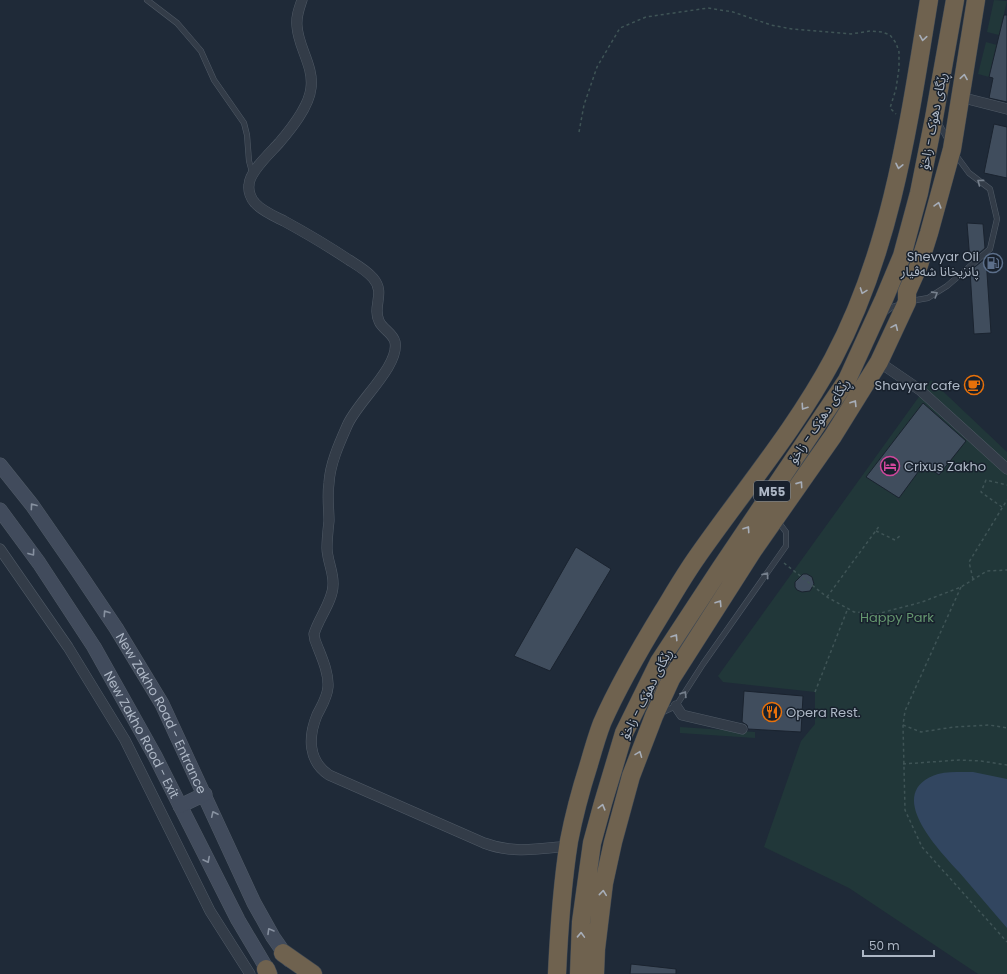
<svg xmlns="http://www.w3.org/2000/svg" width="1007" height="974" font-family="Poppins,'Noto Sans Arabic',sans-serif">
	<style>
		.green { fill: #213739 }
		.water { fill: #324660 }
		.building { fill: #404d5d; stroke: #1a232f }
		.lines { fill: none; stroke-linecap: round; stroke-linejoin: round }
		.service-casing { stroke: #505a66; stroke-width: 6 }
		.minor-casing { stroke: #505a66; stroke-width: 11 }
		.secondary-casing { stroke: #505a66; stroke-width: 15 }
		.motorway-casing { stroke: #3d4753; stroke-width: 19 }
		.path { stroke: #3f5456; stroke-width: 1.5; stroke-dasharray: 3 3; stroke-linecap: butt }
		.service { stroke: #333c48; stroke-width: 5 }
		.minor { stroke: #333c48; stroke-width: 10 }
		.secondary { stroke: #414b5c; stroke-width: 14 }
		.motorway { stroke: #6f624f; stroke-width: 18 }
		.oneway { stroke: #a7aeb9 }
		.oneway2 { stroke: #76808d }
		.oneway3 { stroke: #8791a0 }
		.labels { text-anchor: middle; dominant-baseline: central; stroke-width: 3; stroke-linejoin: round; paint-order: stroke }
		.shield { fill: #18212d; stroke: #808a97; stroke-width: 1 }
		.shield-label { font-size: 12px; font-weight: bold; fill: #adb7c5 }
		.street-label { font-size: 13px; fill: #adb7c5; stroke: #18212d }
		.poi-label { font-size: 13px; fill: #adb7c5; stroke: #18212d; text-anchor: end }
		.park-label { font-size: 13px; fill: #64966e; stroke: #18212d }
	</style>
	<rect width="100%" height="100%" fill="#1f2a38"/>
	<!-- green -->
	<path class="green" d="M994,0L1007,1L999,35L987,32Z
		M986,42L997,45L989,77L978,74Z
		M931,380L1007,452V974H978L849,888L764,847L801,741L815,724V692L723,682L718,676Z
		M680,727L755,732V738L680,733Z"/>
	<!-- water -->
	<path class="water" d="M962,772H973L1007,779V928C991,909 975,891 959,872C939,850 882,792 938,774C946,772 955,772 962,772Z"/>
	<!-- building -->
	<path class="building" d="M1004,15H1007V102L989,98L993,78L989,77Z
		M994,124L1007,127V178L984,173Z
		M967,223L983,224L985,248L970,261Z
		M986,258L991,333L974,334L970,271Z
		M923,403L966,441L939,475L924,464L899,498L866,477Z
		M576,547L611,569L550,671L514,656Z
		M803,574H807L812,577L814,584L810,591L802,592L797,590L795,587V582Z
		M744,691L803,696L801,732L748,729L747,725L742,722Z
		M631,964L676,969V974H630Z"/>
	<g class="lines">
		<defs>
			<path id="service" d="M147,0L177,23L201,51L214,80L244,123L247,135L249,161L252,172
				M938,122L948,140
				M911,301L928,298L947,286L990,249L997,219L990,189L969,173L955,154
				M884,313L892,307L901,304
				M661,713L676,706L703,664L786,546V532L777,520"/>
			<path id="minor" d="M302,0C299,9 296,16 297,26C298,47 314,66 311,88C309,107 291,129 279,143C270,153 249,172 249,185C248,191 251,199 255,203C262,211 274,216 284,221C306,233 328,246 349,260C357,265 366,270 373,278C386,293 372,306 379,321C382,329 393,333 395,342C400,366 356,403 347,426C339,444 330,464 329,483C327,496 329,509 329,521C328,530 327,539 327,548C327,560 334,573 333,585C333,601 318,619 314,634L315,640C320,654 329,671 328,687C327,698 322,705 317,715C308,737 308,761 329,775L484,843C513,854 538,849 569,846
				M960,97L1007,109
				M879,362L920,390L1007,469
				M0,549L68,647L125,740L210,911L250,974
				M676,706L682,715L742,729"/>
			<g id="secondary">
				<path id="s1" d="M0,465L32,505L77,570L116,628L162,704L254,903L273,937L289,960"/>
				<path id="s2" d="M0,510L39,563L94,647L155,756L238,920L270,974"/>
				<path d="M180,806L205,794"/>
			</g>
			<path id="motorway" d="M283,953L313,974
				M266,969L268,974
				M557,974C559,930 562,885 569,841C574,815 581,789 589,764C593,750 597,736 602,723C619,684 641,647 663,611C674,593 685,574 697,557C743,491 795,430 833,359C892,248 909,122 929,0
				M579,974L581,922L592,843L603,803L624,733L659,662L720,569L847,380L884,299L902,256L919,193L934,118L955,0
				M595,974L596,949L604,883L613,842L631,776L654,716L671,679L754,549L833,436L879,362L907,302V292L919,265L929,233L952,149L976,0"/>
		</defs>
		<!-- service casing -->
		<use href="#service" class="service-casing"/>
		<!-- minor casing -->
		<use href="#minor" class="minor-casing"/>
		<!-- secondary casing -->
		<use href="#secondary" class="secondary-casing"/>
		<!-- motorway casing -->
		<use href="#motorway" class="motorway-casing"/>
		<!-- path -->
		<path class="path" d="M579,132L584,105L597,67L620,28L646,17L708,8L733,12L771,25L792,29L851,34L870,31L882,32L890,35L896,43L899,52V68L896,89L890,108L896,114
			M1002,507L981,492L986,480L1007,485
			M876,531L895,540L901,535
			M784,563L827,597L854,612L877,614L922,602L961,587L987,571L1007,570
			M973,579L969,562L1007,500
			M961,587L905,711L903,725L905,810L922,847L1007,942
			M827,597L880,525
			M815,692L848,608
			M903,725L921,732L954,727L989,725L1007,728
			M903,764L959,760L981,761L1007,765"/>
		<!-- service -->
		<use href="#service" class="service"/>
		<!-- minor -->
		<use href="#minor" class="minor"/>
		<!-- secondary -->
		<use href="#secondary" class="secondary"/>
		<!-- motorway -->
		<use href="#motorway" class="motorway"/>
	</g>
	<!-- one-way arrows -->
	<defs><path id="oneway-chevron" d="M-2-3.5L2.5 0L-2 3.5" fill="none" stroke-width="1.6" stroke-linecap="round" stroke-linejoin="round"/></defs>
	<g class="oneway">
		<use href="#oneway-chevron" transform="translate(923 38) rotate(99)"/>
		<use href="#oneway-chevron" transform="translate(964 77) rotate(-81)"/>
		<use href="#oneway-chevron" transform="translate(899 166) rotate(102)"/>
		<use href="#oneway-chevron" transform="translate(938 205) rotate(-74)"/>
		<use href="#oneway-chevron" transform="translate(863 291) rotate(110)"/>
		<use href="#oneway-chevron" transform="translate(895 327) rotate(-66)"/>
		<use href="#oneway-chevron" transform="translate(854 403) rotate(-58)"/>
		<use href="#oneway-chevron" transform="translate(804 407) rotate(124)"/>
		<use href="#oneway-chevron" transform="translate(800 484) rotate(-55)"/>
		<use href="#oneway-chevron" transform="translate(747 529) rotate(-56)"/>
		<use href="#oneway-chevron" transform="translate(719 603) rotate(-57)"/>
		<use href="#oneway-chevron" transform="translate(675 637) rotate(-57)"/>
		<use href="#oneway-chevron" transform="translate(639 754) rotate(-69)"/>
		<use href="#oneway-chevron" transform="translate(602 807) rotate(-75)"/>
		<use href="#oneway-chevron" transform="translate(603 893) rotate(-84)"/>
		<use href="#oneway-chevron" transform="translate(581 935) rotate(-88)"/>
	</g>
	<g class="oneway2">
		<use href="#oneway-chevron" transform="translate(980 182) rotate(-143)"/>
		<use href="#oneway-chevron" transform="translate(935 294) rotate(-32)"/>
		<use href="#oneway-chevron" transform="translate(766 575) rotate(-55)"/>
		<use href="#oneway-chevron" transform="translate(684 694) rotate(-58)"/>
	</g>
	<g class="oneway3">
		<use href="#oneway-chevron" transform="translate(33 506) rotate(-126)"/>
		<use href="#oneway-chevron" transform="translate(32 553) rotate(54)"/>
		<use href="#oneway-chevron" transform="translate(106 613) rotate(-124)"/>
		<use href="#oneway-chevron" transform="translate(214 814) rotate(-115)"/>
		<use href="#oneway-chevron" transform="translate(207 860) rotate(63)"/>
		<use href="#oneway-chevron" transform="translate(270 931) rotate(-120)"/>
	</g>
	<!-- icons -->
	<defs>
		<symbol id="fuel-ring" viewBox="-11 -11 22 22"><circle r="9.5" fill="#18212d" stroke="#5c6f8a" stroke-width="1.5"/><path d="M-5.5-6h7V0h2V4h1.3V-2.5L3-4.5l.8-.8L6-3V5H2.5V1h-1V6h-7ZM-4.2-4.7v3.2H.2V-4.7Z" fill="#5c6f8a"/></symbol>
		<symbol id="cafe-ring" viewBox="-11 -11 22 22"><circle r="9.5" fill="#18212d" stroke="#e8710a" stroke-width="1.5"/><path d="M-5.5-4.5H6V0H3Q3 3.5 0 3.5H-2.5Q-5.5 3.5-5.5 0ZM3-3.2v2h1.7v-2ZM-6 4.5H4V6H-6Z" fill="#e8710a"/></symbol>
		<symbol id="hotel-ring" viewBox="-11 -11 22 22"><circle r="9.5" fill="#18212d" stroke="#d1479c" stroke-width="1.5"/><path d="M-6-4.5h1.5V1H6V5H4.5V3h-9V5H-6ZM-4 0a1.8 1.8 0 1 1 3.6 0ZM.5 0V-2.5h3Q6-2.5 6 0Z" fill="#d1479c"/></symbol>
		<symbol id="restaurant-ring" viewBox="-11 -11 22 22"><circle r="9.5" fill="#18212d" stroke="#e8710a" stroke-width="1.5"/><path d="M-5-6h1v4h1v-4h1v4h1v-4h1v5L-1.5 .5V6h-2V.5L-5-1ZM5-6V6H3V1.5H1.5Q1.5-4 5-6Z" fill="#e8710a"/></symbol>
	</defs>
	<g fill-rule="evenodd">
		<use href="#fuel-ring" x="982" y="252" width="22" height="22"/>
		<use href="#cafe-ring" x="963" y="374" width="22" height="22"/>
		<use href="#hotel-ring" x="879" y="455" width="22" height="22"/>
		<use href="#restaurant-ring" x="761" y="701" width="22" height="22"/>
	</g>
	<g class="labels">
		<!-- shield labels -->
		<rect class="shield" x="754" y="481" width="36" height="20" rx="3"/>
		<g class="shield-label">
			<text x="772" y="491">M55</text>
		</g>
		<!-- street labels -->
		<g class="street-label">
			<text transform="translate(933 121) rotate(-79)">ڕێگای دهۆک - زاخۆ</text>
			<text transform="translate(819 421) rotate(-56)">ڕێگای دهۆک - زاخۆ</text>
			<text transform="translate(646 694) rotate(-63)">ڕێگای دهۆک - زاخۆ</text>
			<text stroke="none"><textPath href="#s1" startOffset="297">New Zakho Road - Entrance</textPath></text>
			<text stroke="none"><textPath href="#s2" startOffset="266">New Zakho Raod - Exit</textPath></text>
		</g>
		<!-- poi labels -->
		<g class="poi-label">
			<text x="979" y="256">Shevyar Oil<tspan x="979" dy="15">پانزيخانا شەڤيار</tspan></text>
			<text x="960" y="385">Shavyar cafe</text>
			<text x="904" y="466" text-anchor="start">Crixus Zakho</text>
			<text x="786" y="712" text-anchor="start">Opera Rest.</text>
		</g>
		<!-- park labels -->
		<g class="park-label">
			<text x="897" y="617">Happy Park</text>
		</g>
	</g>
	<!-- scale -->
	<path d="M863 950v6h71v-6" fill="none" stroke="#adb7c5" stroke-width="2"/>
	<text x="869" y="950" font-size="12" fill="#adb7c5" stroke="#18212d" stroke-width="3" paint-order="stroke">50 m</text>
</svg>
